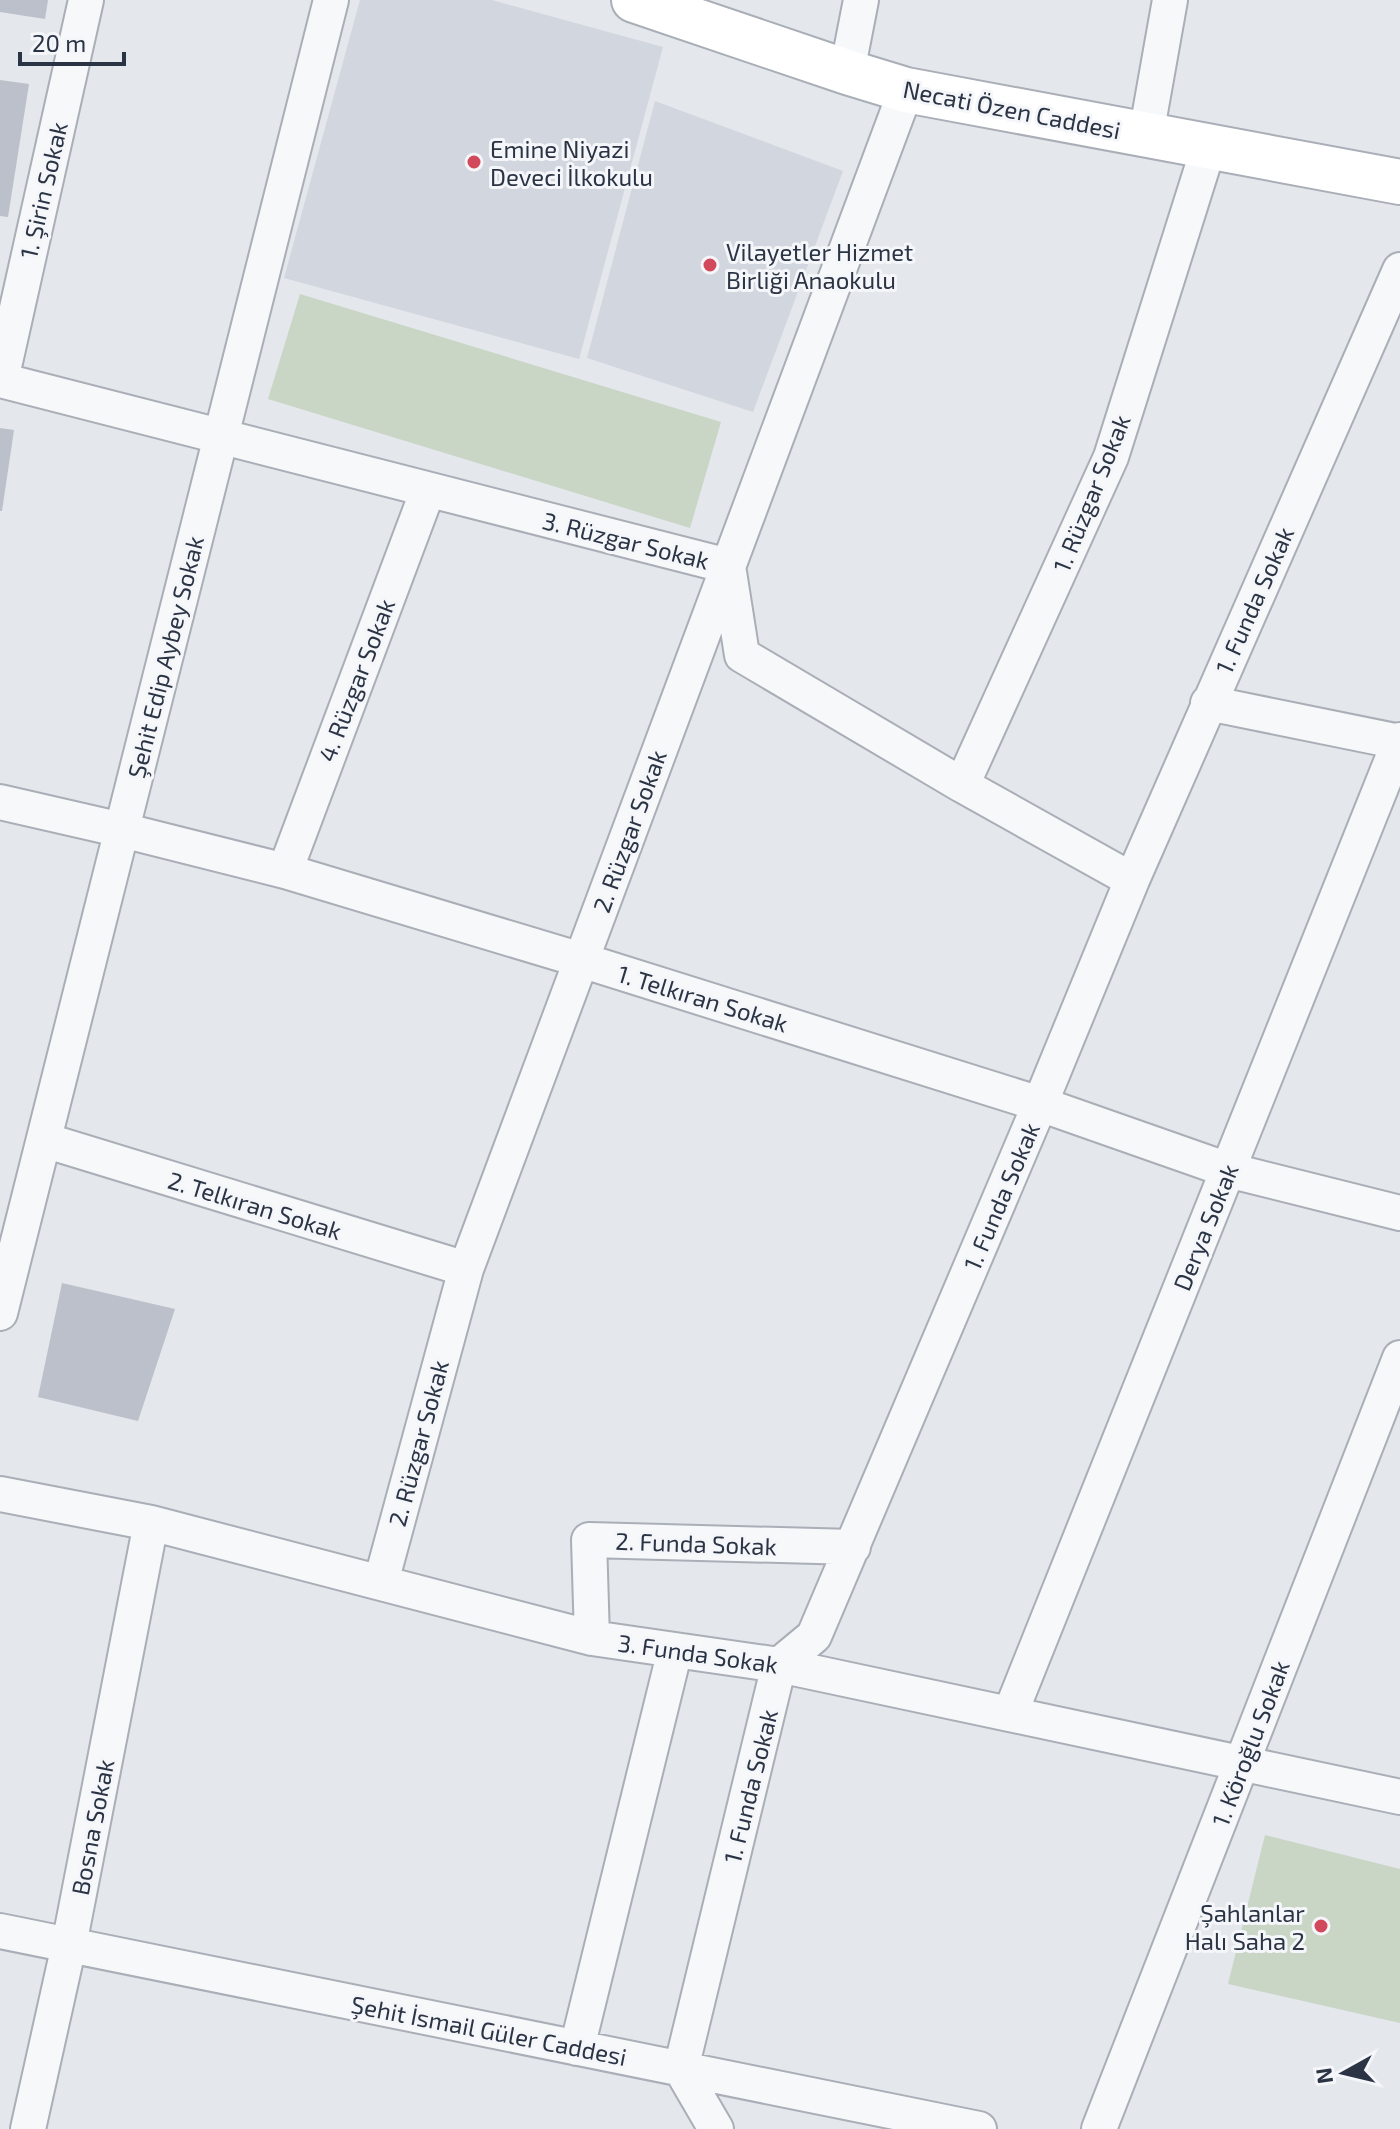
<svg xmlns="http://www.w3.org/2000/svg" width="1400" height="2129" font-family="'Exo 2',sans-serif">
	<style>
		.built { fill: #d2d6de }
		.green { fill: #c9d6c5 }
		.building { fill: #bbc0ca }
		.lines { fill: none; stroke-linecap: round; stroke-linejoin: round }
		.street-casing { stroke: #a9aeb7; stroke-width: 38 }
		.secondary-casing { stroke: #a9aeb7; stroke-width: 48 }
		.street { stroke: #f7f8fa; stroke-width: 34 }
		.secondary { stroke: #fff; stroke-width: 44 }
		.poi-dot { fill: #d1495b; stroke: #f4f6f9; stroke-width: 3 }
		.labels { text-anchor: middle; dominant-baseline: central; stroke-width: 6; stroke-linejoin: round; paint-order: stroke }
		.street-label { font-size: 24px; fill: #2b3445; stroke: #f4f6f9 }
		.poi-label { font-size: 24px; fill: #2b3445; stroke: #f4f6f9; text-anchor: start }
	</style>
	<rect width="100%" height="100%" fill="#e4e7ec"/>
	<!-- built -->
	<path class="built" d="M360,0H492L663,47L579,359L284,278Z
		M655,101L843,171L753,412L587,358Z"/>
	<!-- green -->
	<path class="green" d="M300,294L721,422L690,528L268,399Z
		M1265,1835L1400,1869V2023L1228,1984Z"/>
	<!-- building -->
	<path class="building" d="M0,0H48L45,19L0,12Z
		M0,80L29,84L8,217L0,216Z
		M0,428L14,430L2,511H0Z
		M62,1283L175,1309L138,1421L38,1397Z"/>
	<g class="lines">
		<defs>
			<path id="street" d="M847,72L861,0
				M1146,135L1170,0
				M0,380L728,566L742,655L962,785L1132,880
				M1,380L86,0
				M1208,703L1400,742
				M962,785L1111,457L1209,146
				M0,802L122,830L285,871L581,960L1040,1104L1228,1170L1400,1213
				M285,871L428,490
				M44,1140L466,1269
				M0,1313L331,0
				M0,1494L151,1523L592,1638L779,1665L1400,1797
				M381,1582L466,1269L906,90
				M592,1638L589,1540L853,1547
				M1010,1714L1400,740
				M0,1931L979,2129
				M577,2048L675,1650
				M28,2129L69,1945L151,1523
				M716,2129L681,2069L779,1665L814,1636L1040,1104L1132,880L1400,270
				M1099,2129L1400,1358"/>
			<path id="secondary" d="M634,0L847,72L906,90L1400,182"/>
		</defs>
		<!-- street casing -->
		<use href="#street" class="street-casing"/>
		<!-- secondary casing -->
		<use href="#secondary" class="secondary-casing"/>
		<!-- street -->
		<use href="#street" class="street"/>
		<!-- secondary -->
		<use href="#secondary" class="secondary"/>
	</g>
	<!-- markers -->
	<g class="poi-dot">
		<circle cx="474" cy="162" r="8"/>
		<circle cx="710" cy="265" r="8"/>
		<circle cx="1321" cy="1926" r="8"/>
	</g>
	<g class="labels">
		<!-- street labels -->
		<g class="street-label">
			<text transform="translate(1012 109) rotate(11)">Necati Özen Caddesi</text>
			<text transform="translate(43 190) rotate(-77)">1. Şirin Sokak</text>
			<text transform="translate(1091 493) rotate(-68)">1. Rüzgar Sokak</text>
			<text transform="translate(626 540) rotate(14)">3. Rüzgar Sokak</text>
			<text transform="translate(1254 600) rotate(-66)">1. Funda Sokak</text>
			<text transform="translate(165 657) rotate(-76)">Şehit Edip Aybey Sokak</text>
			<text transform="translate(356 680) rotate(-69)">4. Rüzgar Sokak</text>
			<text transform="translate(629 831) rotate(-70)">2. Rüzgar Sokak</text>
			<text transform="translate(703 998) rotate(17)">1. Telkıran Sokak</text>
			<text transform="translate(1001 1196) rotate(-67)">1. Funda Sokak</text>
			<text transform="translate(255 1205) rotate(17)">2. Telkıran Sokak</text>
			<text transform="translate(1205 1227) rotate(-68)">Derya Sokak</text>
			<text transform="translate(418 1443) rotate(-75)">2. Rüzgar Sokak</text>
			<text transform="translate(696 1543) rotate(2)">2. Funda Sokak</text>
			<text transform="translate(698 1653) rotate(8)">3. Funda Sokak</text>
			<text transform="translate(1250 1743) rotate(-69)">1. Köroğlu Sokak</text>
			<text transform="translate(750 1786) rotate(-76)">1. Funda Sokak</text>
			<text transform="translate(92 1827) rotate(-79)">Bosna Sokak</text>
			<text transform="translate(489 2030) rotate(11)">Şehit İsmail Güler Caddesi</text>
		</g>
		<!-- poi labels -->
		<g class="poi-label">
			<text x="490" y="148">Emine Niyazi<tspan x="490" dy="28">Deveci İlkokulu</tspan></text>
			<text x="726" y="251">Vilayetler Hizmet<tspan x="726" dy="28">Birliği Anaokulu</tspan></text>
			<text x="1305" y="1912" text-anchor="end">Şahlanlar<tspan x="1305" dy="28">Halı Saha 2</tspan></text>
		</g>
	</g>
	<!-- north arrow -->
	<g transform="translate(1344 2073) rotate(262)" stroke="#f4f6f9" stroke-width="6" paint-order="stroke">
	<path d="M0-6L14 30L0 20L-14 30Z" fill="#2b3445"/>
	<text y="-12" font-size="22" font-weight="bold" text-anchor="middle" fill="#2b3445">N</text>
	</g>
	<!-- scale -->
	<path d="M20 52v12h104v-12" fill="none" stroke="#2b3445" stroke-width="4"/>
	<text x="32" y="52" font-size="24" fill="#2b3445" stroke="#f4f6f9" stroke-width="6" paint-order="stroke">20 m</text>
</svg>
